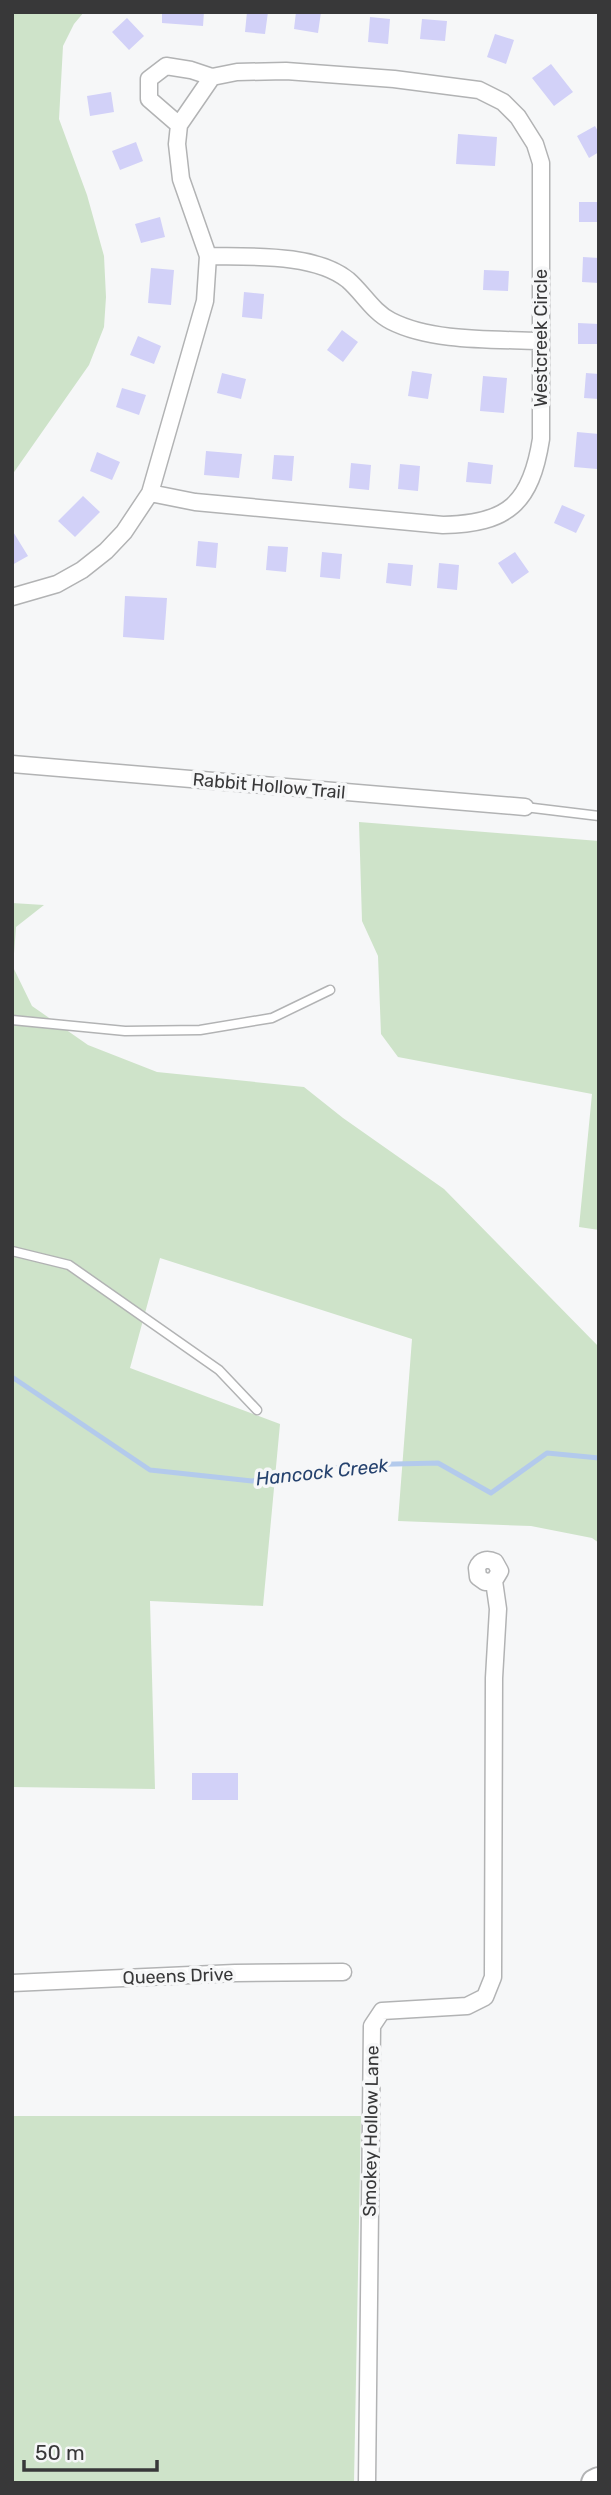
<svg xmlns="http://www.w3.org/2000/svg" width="611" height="2495" font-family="Rubik,sans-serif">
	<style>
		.green { fill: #cee3c9 }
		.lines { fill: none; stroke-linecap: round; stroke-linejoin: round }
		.stream { stroke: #b3caec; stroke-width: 5 }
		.building { fill: #d2d1f8 }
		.service-casing { stroke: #b2b3b4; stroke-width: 11 }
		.minor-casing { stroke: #b2b3b4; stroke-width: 19 }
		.primary-casing { stroke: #b2b3b4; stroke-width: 30 }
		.service { stroke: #fff; stroke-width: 8 }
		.minor { stroke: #fff; stroke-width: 16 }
		.primary { stroke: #fff; stroke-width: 26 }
		.labels { text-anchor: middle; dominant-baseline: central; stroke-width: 7; stroke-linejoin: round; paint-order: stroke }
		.street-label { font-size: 18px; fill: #383839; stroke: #f6f7f8 }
		.water-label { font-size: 19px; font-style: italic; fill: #25426e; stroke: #f6f7f8 }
	</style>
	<rect width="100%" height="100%" fill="#f6f7f8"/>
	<!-- green -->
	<path class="green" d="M12,12H84L74,24L63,46L59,119L87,195L104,256L106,297L104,327L89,365L12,475Z
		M359,822L599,841V1230L579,1227L592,1094L398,1057L381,1034L378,956L362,921Z
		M12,903L44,905L16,927L13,967L32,1006L88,1045L157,1072L304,1087L343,1118L444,1189L599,1347V1543L592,1538L531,1526L398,1521L412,1339L160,1258L130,1368L280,1424L263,1606L150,1601L155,1789L12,1787Z
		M12,2116H361L354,2483H12Z"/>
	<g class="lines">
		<!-- stream -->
		<path class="stream" d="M12,1377L150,1470L252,1481L353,1465L438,1463L491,1493L547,1453L599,1458"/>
	</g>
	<!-- building -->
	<path class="building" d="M162,12H204L203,26L162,23Z
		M247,12H268L265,34L245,32Z
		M296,12H321L318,33L294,29Z
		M370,17L390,19L388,44L368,42Z
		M127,18L144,36L129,50L112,32Z
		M422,19L447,21L445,41L420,39Z
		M495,34L514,40L506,64L487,57Z
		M551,64L573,92L554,106L532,78Z
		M111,92L114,112L90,116L87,96Z
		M595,126L599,133V152L589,158L577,136Z
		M458,134L497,137L495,166L456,164Z
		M136,142L143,161L120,170L112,151Z
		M579,202H599V222H579Z
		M160,217L165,237L141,243L135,224Z
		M583,257L599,258V283L582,282Z
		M151,268L174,270L171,305L148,303Z
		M484,270L509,271L508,291L483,290Z
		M244,292L264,294L262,319L242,317Z
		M578,323L599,324V344H578Z
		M342,330L358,342L343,362L327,350Z
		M138,336L161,346L154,364L130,355Z
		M412,371L432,374L428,399L408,396Z
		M222,373L246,379L241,399L217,393Z
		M586,373L599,374V399L584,398Z
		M483,376L507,378L504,413L480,411Z
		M122,388L146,395L139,415L116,407Z
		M577,432L599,434L597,469L574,467Z
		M206,451L242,454L239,478L204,475Z
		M97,452L120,462L112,480L90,471Z
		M274,455L294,456L292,481L272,479Z
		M468,462L493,465L491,484L466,482Z
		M351,463L371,465L369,490L349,488Z
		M400,464L420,466L418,491L398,489Z
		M83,496L100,512L75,537L58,521Z
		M562,505L585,515L576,533L554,523Z
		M12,530L28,556L12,565Z
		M198,541L218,543L216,568L196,566Z
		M268,546L288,547L286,572L266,570Z
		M322,552L342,554L340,579L320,577Z
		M515,552L529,572L512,584L498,563Z
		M388,563L413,565L411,586L386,583Z
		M439,563L459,565L457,590L437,588Z
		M125,596L167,598L164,640L123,637Z
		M192,1773H238V1800H192Z"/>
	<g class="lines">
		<defs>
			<path id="service" d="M525,807L599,816
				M12,1020L125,1031L200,1030L272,1018L330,990
				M12,1251L69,1265L219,1370L257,1410"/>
			<path id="minor" d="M179,125L149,99V79L166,66L191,70L212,77
				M208,256C249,257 315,253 348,280C363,293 373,312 391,321C432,342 494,339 539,341
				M12,597L57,584L82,570L106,551L124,532L150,493L205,301L208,256L181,179L177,144L179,125L212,77L237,72L286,71L394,79L479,90L503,102L518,117L535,144L541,163V439C531,503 508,524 443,525L195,502L150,493
				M12,764L525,807
				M12,1983L235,1973L343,1972
				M367,2483L372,2026L382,2011L467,2006L485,1997L493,1977L494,1678L498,1609L494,1581L500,1571L495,1562C487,1558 480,1560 477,1568L478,1577L485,1582L494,1581"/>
			<path id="primary" d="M595,2483L599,2481"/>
		</defs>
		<!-- service casing -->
		<use href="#service" class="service-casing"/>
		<!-- minor casing -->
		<use href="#minor" class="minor-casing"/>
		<!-- primary casing -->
		<use href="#primary" class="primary-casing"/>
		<!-- service -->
		<use href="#service" class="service"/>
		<!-- minor -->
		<use href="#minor" class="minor"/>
		<!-- primary -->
		<use href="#primary" class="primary"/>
	</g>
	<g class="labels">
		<!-- street labels -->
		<g class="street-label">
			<text transform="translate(541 338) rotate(-90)">Westcreek Circle</text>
			<text transform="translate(269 786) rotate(5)">Rabbit Hollow Trail</text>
			<text transform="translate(178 1976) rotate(-2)">Queens Drive</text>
			<text transform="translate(371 2131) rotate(-89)">Smokey Hollow Lane</text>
		</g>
		<!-- water labels -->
		<g class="water-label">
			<text transform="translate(322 1472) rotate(-6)">Hancock Creek</text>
		</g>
	</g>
	<!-- border -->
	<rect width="611" height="2495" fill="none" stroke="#383839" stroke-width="28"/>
	<!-- scale -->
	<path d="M24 2460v10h133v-10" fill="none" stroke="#383839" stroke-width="3.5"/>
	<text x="35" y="2460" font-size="21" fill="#383839" stroke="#f6f7f8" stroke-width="5" paint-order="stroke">50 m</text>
</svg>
